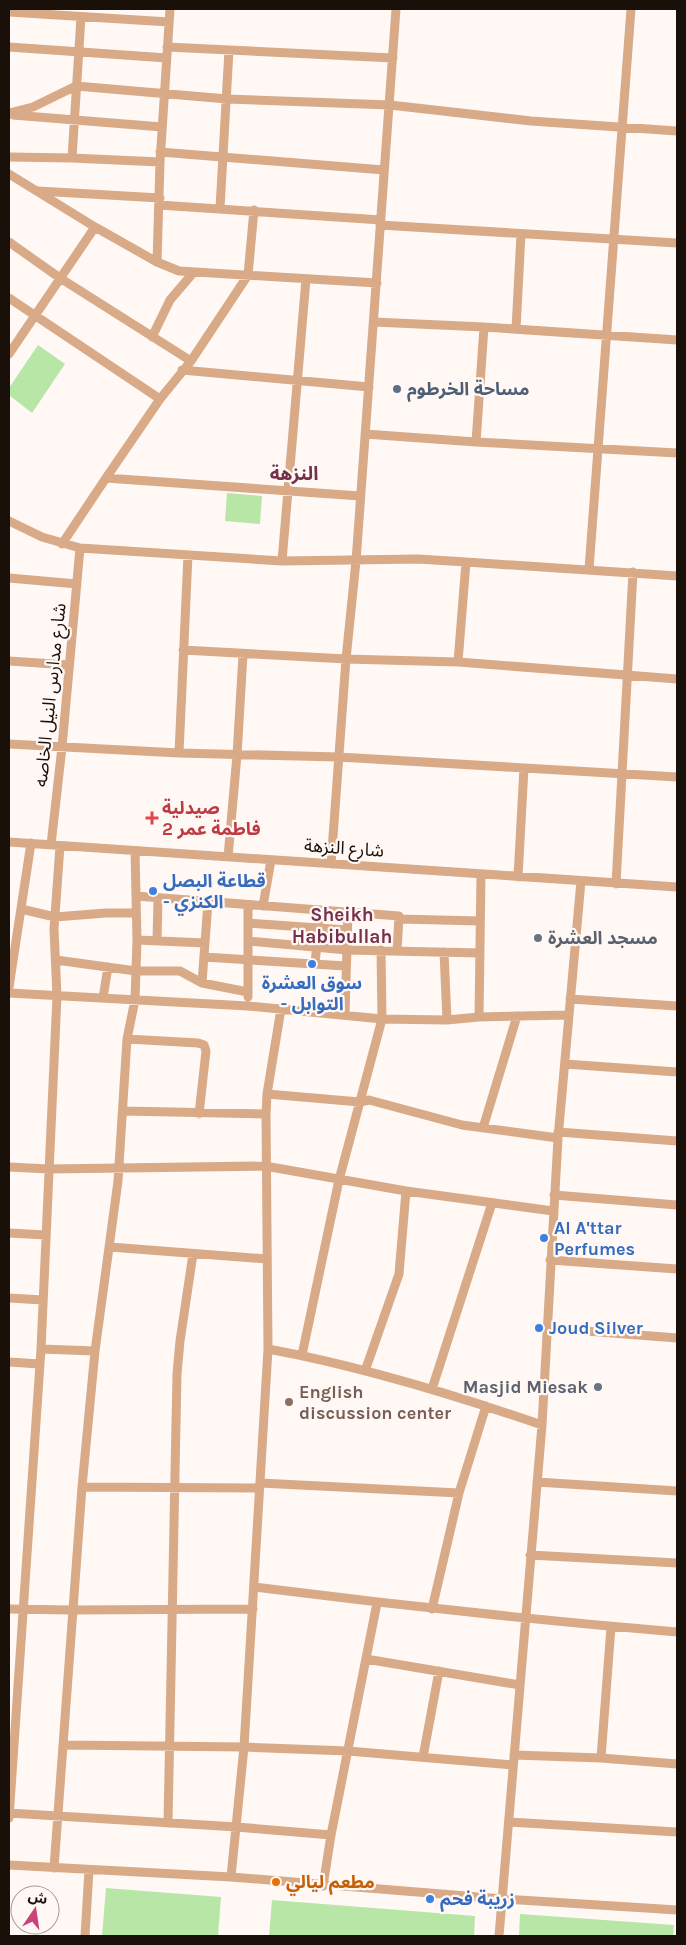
<svg xmlns="http://www.w3.org/2000/svg" width="686" height="1945" font-family="Karla,'Noto Sans Arabic',sans-serif">
	<style>
		.green { fill: #b7e6a7 }
		.lines { fill: none; stroke-linecap: round; stroke-linejoin: round }
		.minor { stroke: #d9aa87; stroke-width: 9 }
		.service-dot { fill: #5c6f8a; stroke: #fff8f5; stroke-width: 2 }
		.health-dot { fill: #e0444e; stroke: #fff8f5; stroke-width: 2 }
		.shop-dot { fill: #3f7fe0; stroke: #fff8f5; stroke-width: 2 }
		.worship-dot { fill: #6b7280; stroke: #fff8f5; stroke-width: 2 }
		.education-dot { fill: #8d6e63; stroke: #fff8f5; stroke-width: 2 }
		.food-dot { fill: #e8710a; stroke: #fff8f5; stroke-width: 2 }
		.labels { text-anchor: middle; dominant-baseline: central; stroke-width: 4.5; stroke-linejoin: round; paint-order: stroke }
		.service-label { font-size: 18px; font-weight: bold; fill: #4e5e75; stroke: #fff8f5; text-anchor: start }
		.street-label { font-size: 18px; fill: #1a100a; stroke: #fff8f5 }
		.health-label { font-size: 18px; font-weight: bold; fill: #be3a42; stroke: #fff8f5; text-anchor: start }
		.shop-label { font-size: 18px; font-weight: bold; fill: #366cbe; stroke: #fff8f5; text-anchor: start }
		.worship-label { font-size: 18px; font-weight: bold; fill: #5b616d; stroke: #fff8f5; text-anchor: start }
		.education-label { font-size: 18px; font-weight: bold; fill: #785e54; stroke: #fff8f5; text-anchor: start }
		.food-label { font-size: 18px; font-weight: bold; fill: #c56008; stroke: #fff8f5; text-anchor: start }
		.neighbourhood-label { font-size: 19px; font-weight: bold; fill: #75314a; stroke: #fff8f5 }
	</style>
	<rect width="100%" height="100%" fill="#fff8f5"/>
	<!-- green -->
	<path class="green" d="M38,345L65,364L32,413L9,395V388Z
		M227,493L262,496L260,524L225,521Z
		M106,1888L221,1897L218,1936H102Z
		M272,1900L475,1916L474,1936H269Z
		M520,1914L674,1925L673,1936H519Z"/>
	<g class="lines">
		<!-- minor -->
		<path class="minor" d="M9,12L169,22
			M9,47L167,58
			M167,47L393,58
			M9,113L33,107L76,86L227,99L390,105L531,121L677,131
			M13,115L162,127
			M160,152L384,170
			M9,157L72,158L160,162
			M72,158L81,17
			M9,174L95,227L157,262L179,271L377,283
			M38,191L160,198
			M159,205L381,220
			M220,208L229,50
			M380,225L677,243
			M9,242L60,278L191,361
			M157,262L160,162L170,9
			M9,298L160,399
			M374,322L484,327L677,340
			M516,329L521,234
			M152,337L170,300L193,273
			M9,354L95,227
			M182,370L369,387
			M365,434L476,442L677,453
			M476,442L484,327
			M106,478L360,496
			M9,521L42,537L80,548L282,561L418,559L466,562L677,576
			M62,544L106,478L160,399L191,361L248,275L254,210
			M282,561L306,279
			M589,569L631,9
			M9,578L77,584
			M183,650L346,659L458,662L677,679
			M9,661L69,665
			M458,662L466,562
			M9,744L179,753L339,757L677,777
			M179,753L188,555
			M9,842L677,887
			M51,845L62,747L80,548
			M228,857L237,755L243,655
			M331,864L346,659L356,561L396,9
			M518,877L524,768
			M616,884L633,572
			M136,896L399,916L397,951
			M248,905V997
			M263,906L271,860
			M21,909L55,917L106,913H136
			M399,919L480,921
			M248,923L347,930
			M137,940L205,943
			M157,941L158,898
			M248,941L347,950L480,953
			M444,952L447,1020
			M204,957L346,966
			M56,960L136,971H180L202,983L248,992
			M315,964L320,910
			M202,983L208,902
			M9,987L31,843
			M9,993L248,1006L382,1019L447,1020L479,1017L568,1015
			M103,998L108,967
			M570,999L677,1006
			M345,1015L348,912
			M479,1017L481,874
			M127,1039L198,1043L204,1045L206,1051L199,1114
			M565,1064L677,1072
			M267,1094L360,1102L369,1100L462,1125L558,1138
			M123,1111L266,1114
			M483,1128L517,1016
			M558,1132L677,1141
			M9,1167L49,1169L265,1166L406,1191L553,1211
			M554,1195L677,1205
			M9,1233L46,1235
			M110,1247L267,1259
			M550,1260L677,1269
			M9,1298L43,1300
			M547,1328L677,1338
			M41,1349L95,1351
			M268,1349C361,1366 452,1394 542,1425
			M302,1355L339,1180L382,1019L381,950
			M9,1362L40,1364
			M365,1371L399,1274L406,1191
			M432,1389L492,1203
			M537,1482L677,1491
			M260,1483L459,1493
			M82,1487L259,1488
			M530,1555L677,1563
			M254,1587C395,1605 536,1620 677,1632
			M9,1609L72,1610L253,1609
			M432,1609L459,1493L486,1406
			M366,1659L520,1685
			M63,1745L244,1747L348,1751L513,1765
			M514,1755L601,1758L677,1764
			M423,1757L439,1671
			M601,1758L611,1627
			M9,1813L237,1827L331,1835
			M9,1818L41,1349L57,996L54,929L60,846
			M509,1822L677,1832
			M168,1823L177,1374L180,1341L193,1254
			M9,1865L231,1877L503,1899L677,1910
			M54,1868L82,1487L95,1351L118,1181L127,1039L135,1000L137,940L135,851
			M231,1877L244,1747L268,1349L266,1114L267,1094L281,1009
			M323,1886L331,1835L377,1603
			M85,1936L89,1870
			M499,1936L542,1425L558,1138L581,881"/>
	</g>
	<!-- markers -->
	<circle class="service-dot" cx="397" cy="389" r="5"/>
	<path class="health-dot" d="M149.5 810.5h5v5h5v5h-5v5h-5v-5h-5v-5h5z"/>
	<g class="shop-dot">
		<circle cx="153" cy="891" r="5"/>
		<circle cx="312" cy="964" r="5"/>
		<circle cx="544" cy="1238" r="5"/>
		<circle cx="539" cy="1328" r="5"/>
		<circle cx="430" cy="1899" r="5"/>
	</g>
	<g class="worship-dot">
		<circle cx="538" cy="938" r="5"/>
		<circle cx="598" cy="1387" r="5"/>
	</g>
	<circle class="education-dot" cx="289" cy="1402" r="5"/>
	<circle class="food-dot" cx="276" cy="1882" r="5"/>
	<g class="labels">
		<!-- service labels -->
		<g class="service-label">
			<text x="407" y="389">مساحة الخرطوم</text>
		</g>
		<!-- street labels -->
		<g class="street-label">
			<text transform="translate(50 695) rotate(-84)">شارع مدارس النيل الخاصه</text>
			<text transform="translate(344 848) rotate(4)">شارع النزهة</text>
		</g>
		<!-- health labels -->
		<g class="health-label">
			<text x="162" y="808">صيدلية<tspan x="162" dy="21">فاطمة عمر 2</tspan></text>
		</g>
		<!-- shop labels -->
		<g class="shop-label">
			<text x="163" y="881">قطاعة البصل<tspan x="163" dy="21">- الكنزي</tspan></text>
			<text x="312" y="983" text-anchor="middle">سوق العشرة<tspan x="312" dy="21">- التوابل</tspan></text>
			<text x="554" y="1228">Al A'ttar<tspan x="554" dy="21">Perfumes</tspan></text>
			<text x="549" y="1328">Joud Silver</text>
			<text x="440" y="1899">زريبة فحم</text>
		</g>
		<!-- worship labels -->
		<g class="worship-label">
			<text x="548" y="938">مسجد العشرة</text>
			<text x="588" y="1387" text-anchor="end">Masjid Miesak</text>
		</g>
		<!-- education labels -->
		<g class="education-label">
			<text x="299" y="1392">English<tspan x="299" dy="21">discussion center</tspan></text>
		</g>
		<!-- food labels -->
		<g class="food-label">
			<text x="286" y="1882">مطعم ليالي</text>
		</g>
		<!-- neighbourhood labels -->
		<g class="neighbourhood-label">
			<text x="294" y="474">النزهة</text>
			<text x="342" y="915">Sheikh<tspan x="342" dy="22">Habibullah</tspan></text>
		</g>
	</g>
	<!-- border -->
	<rect width="686" height="1945" fill="none" stroke="#1a100a" stroke-width="20"/>
	<!-- north arrow -->
	<g transform="translate(35 1910) rotate(13)"><circle r="24" fill="#fff8f5" stroke="#a39b97"/>
	<path d="M0-4L9 19L0 12L-9 19Z" fill="#cc427a"/>
	<text y="-8" font-size="14" font-weight="bold" text-anchor="middle" fill="#1a100a">ش</text>
	</g>
</svg>
